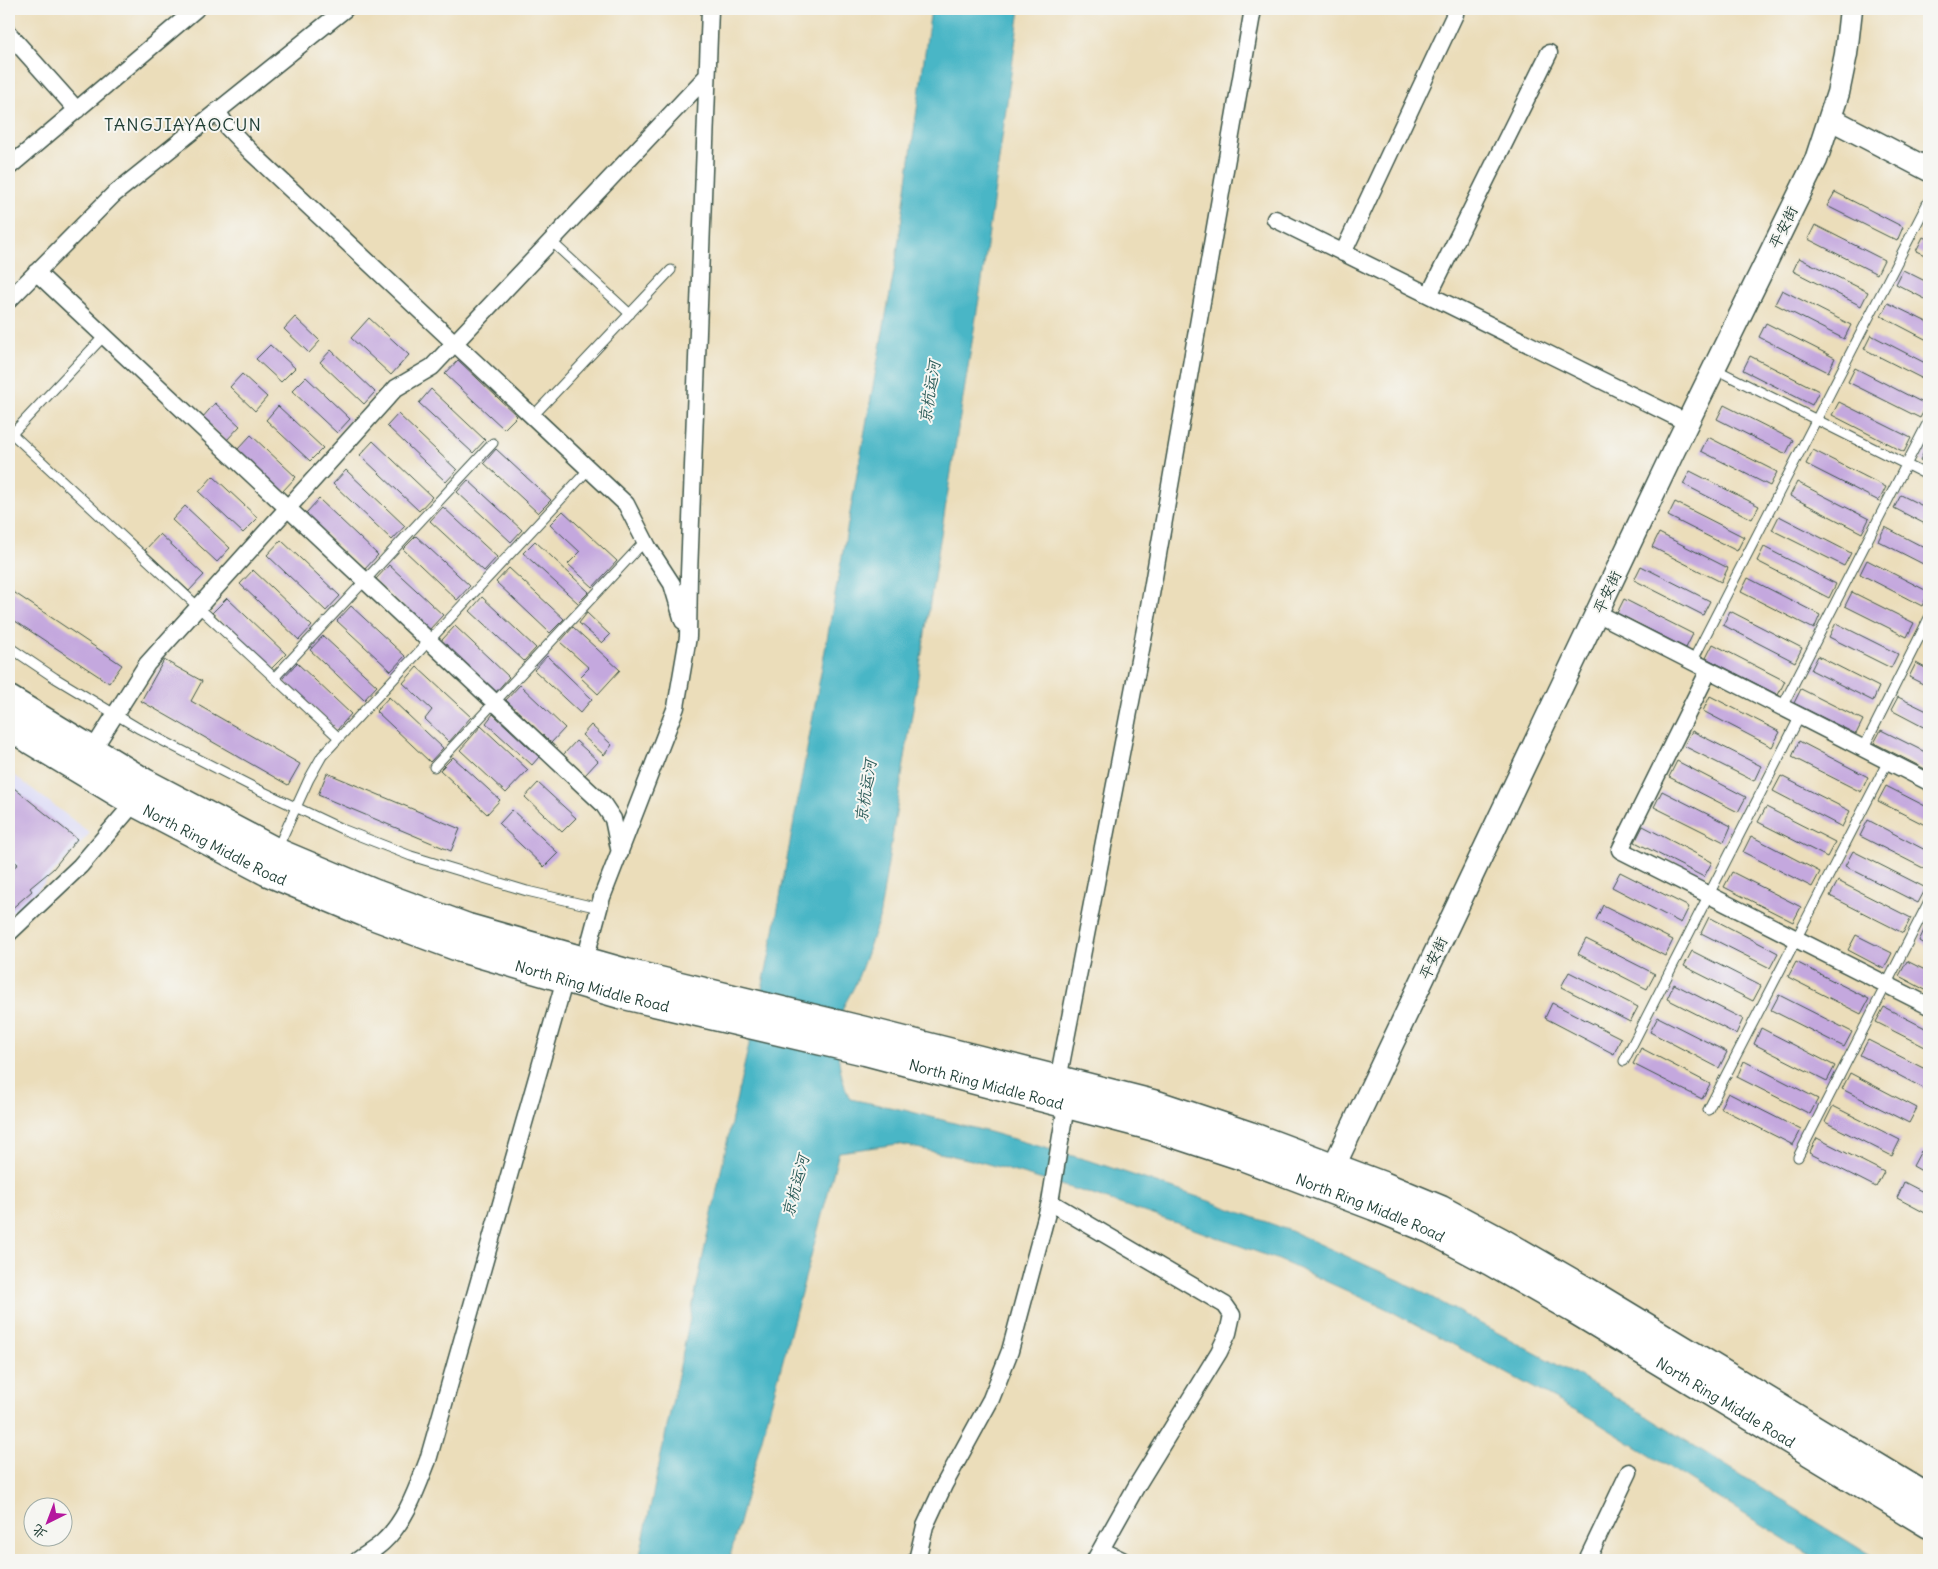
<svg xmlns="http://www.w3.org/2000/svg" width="1938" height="1569" font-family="Delius,'LXGW WenKai TC',sans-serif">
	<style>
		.built { fill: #d8d7f8 }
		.water { fill: #4ab6c6; stroke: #347a7d }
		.building { fill: #c4a8de }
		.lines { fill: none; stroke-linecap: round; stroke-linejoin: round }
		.lane-casing { stroke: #3e5548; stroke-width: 11 }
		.street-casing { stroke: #3e5548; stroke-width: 19 }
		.secondary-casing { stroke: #3e5548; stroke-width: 25 }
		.primary-casing { stroke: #3e5548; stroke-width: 29 }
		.lane { stroke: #fff; stroke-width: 9 }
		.street { stroke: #fff; stroke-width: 16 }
		.secondary { stroke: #fff; stroke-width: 22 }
		.primary { stroke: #fff; stroke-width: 26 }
		.labels { text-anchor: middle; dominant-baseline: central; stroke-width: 4; stroke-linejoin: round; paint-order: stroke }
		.street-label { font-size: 15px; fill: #1f3d34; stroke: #f6f6f2 }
		.water-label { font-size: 16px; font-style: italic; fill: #2a5b58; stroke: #f6f6f2 }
		.quarter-label { font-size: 18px; letter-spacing: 1px; fill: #1f3d34; stroke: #f6f6f2 }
	</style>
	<rect width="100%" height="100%" fill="#f6f6f2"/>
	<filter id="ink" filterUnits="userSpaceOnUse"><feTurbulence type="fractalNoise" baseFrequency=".02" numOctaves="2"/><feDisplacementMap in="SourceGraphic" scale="10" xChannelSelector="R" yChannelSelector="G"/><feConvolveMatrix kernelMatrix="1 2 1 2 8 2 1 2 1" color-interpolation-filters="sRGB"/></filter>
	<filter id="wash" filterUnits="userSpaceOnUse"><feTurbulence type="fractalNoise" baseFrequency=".0096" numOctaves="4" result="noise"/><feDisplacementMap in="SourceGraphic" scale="20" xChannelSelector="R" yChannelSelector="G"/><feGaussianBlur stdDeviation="1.12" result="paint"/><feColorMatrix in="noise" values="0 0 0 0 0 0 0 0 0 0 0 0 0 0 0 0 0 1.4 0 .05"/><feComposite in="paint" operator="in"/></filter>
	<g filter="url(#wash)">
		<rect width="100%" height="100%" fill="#ebddba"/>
		<!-- built -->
		<path class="built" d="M9,771L90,833L36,892L9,915Z"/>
		<!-- water -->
		<path class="water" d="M931,9H1020L983,274L879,919C871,941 864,963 855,985C851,994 844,1003 842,1012C834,1041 838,1073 850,1099L904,1110L989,1132L1094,1162L1198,1197L1291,1231L1401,1281L1606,1391L1878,1560H1818L1590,1418L1387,1309L1279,1260L1188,1227L1084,1192L981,1162L898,1144L839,1152L729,1560H639L733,1114L769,958L896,260Z"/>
		<g id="blocks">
			<!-- building -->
			<path class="building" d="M1835,192L1903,227L1897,241L1827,206Z
				M1815,225L1884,260L1877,274L1808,239Z
				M1923,237L1929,240V257L1916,251Z
				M1799,258L1868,292L1861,306L1793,271Z
				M1903,270L1929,283V301L1896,284Z
				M1782,290L1851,325L1844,339L1775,304Z
				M1888,303L1929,323V341L1881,316Z
				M295,317L320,341L309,353L284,329Z
				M369,318L409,355L391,375L351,338Z
				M1766,323L1835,358L1828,372L1759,337Z
				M1871,335L1929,365V382L1864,349Z
				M270,345L295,368L281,382L256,359Z
				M331,350L375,392L364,404L320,362Z
				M1750,356L1819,391L1812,405L1743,370Z
				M458,360L517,416L504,429L445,374Z
				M1855,368L1927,405L1920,418L1848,382Z
				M242,374L267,397L255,411L230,387Z
				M306,377L350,419L337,433L292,391Z
				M431,389L485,440L473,453L419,403Z
				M1839,402L1911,438L1904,452L1832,415Z
				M215,403L240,426L226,441L202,418Z
				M1724,405L1793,440L1786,454L1717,419Z
				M278,406L323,448L310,461L266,420Z
				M398,414L457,470L446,482L387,426Z
				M251,435L296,477L282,492L237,450Z
				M1708,437L1777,472L1770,486L1701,451Z
				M373,441L432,497L419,511L360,455Z
				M1927,446L1929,448V465L1920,460Z
				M496,449L551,500L538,513L484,463Z
				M1813,450L1886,487L1879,501L1806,464Z
				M346,470L405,526L392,540L333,484Z
				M1690,471L1759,506L1752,519L1683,484Z
				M213,476L258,518L243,533L199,492Z
				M468,480L522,530L511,542L457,492Z
				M1797,482L1869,519L1862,533L1790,496Z
				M1901,495L1929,509V526L1894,508Z
				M319,499L378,555L364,570L305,514Z
				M1675,502L1744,537L1737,551L1668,516Z
				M185,506L230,548L217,562L172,520Z
				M443,507L497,557L484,571L430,521Z
				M563,511L617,561L593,587L568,564L580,552L550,524Z
				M1779,516L1851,553L1844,566L1772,530Z
				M1885,527L1929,550V567L1878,541Z
				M1659,533L1728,568L1721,582L1652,547Z
				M160,534L204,575L189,591L145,550Z
				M416,536L470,586L457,600L403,549Z
				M281,540L340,596L326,611L267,555Z
				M535,541L589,592L578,603L523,553Z
				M1764,547L1836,584L1829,598L1757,561Z
				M1867,560L1929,592L1922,606L1860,574Z
				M389,565L443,615L429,630L375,580Z
				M1641,566L1710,601L1703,615L1634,580Z
				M509,568L564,619L550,633L496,582Z
				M253,570L312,626L299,640L240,584Z
				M1748,578L1820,615L1814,629L1741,592Z
				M9,589L122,665L109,683L9,617Z
				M1852,592L1914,623L1907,637L1845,606Z
				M482,597L536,648L524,661L470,611Z
				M227,598L286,654L271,669L212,613Z
				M1624,599L1693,634L1686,648L1617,613Z
				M351,606L405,656L391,671L337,621Z
				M1730,611L1802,648L1795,662L1723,625Z
				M587,613L610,635L602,643L579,623Z
				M1836,623L1898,654L1891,668L1829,637Z
				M455,626L509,677L496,692L441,641Z
				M573,627L620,670L598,694L580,677L589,668L560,642Z
				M323,636L377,686L364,700L310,650Z
				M1713,644L1785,681L1778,695L1706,658Z
				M547,656L592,699L580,713L534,670Z
				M1818,656L1879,687L1873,701L1811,670Z
				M164,660L202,681L191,701L300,764L288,785L141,701Z
				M297,663L351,714L337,730L282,679Z
				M1916,663L1929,670V687L1909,677Z
				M417,667L471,717L449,742L425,719L432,710L403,683Z
				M520,685L565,728L551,743L506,700Z
				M1801,689L1863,720L1856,734L1794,703Z
				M1710,696L1780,732L1772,747L1703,711Z
				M389,697L443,748L430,762L376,711Z
				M1898,697L1929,712V730L1891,710Z
				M493,714L539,757L532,765L486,723Z
				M591,725L612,745L604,755L582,735Z
				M481,726L528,770L506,793L460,750Z
				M1881,730L1929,754V766L1927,770L1874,743Z
				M1692,731L1761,766L1754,781L1684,746Z
				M576,741L598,761L585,775L563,755Z
				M1799,741L1868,777L1861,792L1792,757Z
				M453,757L500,800L487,814L440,770Z
				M1677,761L1746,797L1738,812L1669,777Z
				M327,773L460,829L451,851L318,795Z
				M1781,776L1850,811L1842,827L1773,791Z
				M538,783L576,818L562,832L525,797Z
				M9,784L77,839L53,869L30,888L32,891L9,911V866L11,865L13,868L18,864L9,857Z
				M1886,786L1929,808V827L1878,801Z
				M1662,791L1731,826L1724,842L1654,807Z
				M1766,807L1835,842L1827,857L1758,822Z
				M512,810L558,853L544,867L499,824Z
				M1868,820L1929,852V871L1860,836Z
				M1643,826L1712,862L1704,877L1635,842Z
				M1751,836L1820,872L1812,887L1743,852Z
				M1853,851L1926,888L1918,903L1845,866Z
				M1620,872L1689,907L1681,923L1612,887Z
				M1732,872L1801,907L1793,922L1724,887Z
				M1838,881L1911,918L1903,933L1830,896Z
				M1603,905L1673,940L1665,956L1596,920Z
				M1709,917L1778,953L1770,968L1701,933Z
				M1926,926L1929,927V947L1919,941Z
				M1856,935L1892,953L1884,969L1848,950Z
				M1586,939L1655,974L1647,989L1578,954Z
				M1692,951L1761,986L1753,1001L1684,966Z
				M1907,961L1929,972V992L1899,976Z
				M1796,962L1869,999L1861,1014L1788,977Z
				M1569,972L1638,1007L1630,1022L1561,987Z
				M1674,984L1743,1019L1736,1034L1667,999Z
				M1779,995L1852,1032L1844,1047L1771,1010Z
				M1552,1003L1621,1038L1614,1054L1545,1018Z
				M1884,1007L1929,1030V1049L1876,1022Z
				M1658,1017L1727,1052L1719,1068L1650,1032Z
				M1761,1028L1835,1066L1827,1081L1754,1044Z
				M1868,1040L1929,1071V1085L1927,1090L1860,1055Z
				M1641,1048L1710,1084L1702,1099L1633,1064Z
				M1744,1061L1818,1099L1810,1114L1737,1077Z
				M1850,1073L1917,1108L1909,1123L1842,1089Z
				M1728,1093L1801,1130L1793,1145L1720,1108Z
				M1833,1106L1900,1140L1892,1156L1825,1122Z
				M1817,1138L1884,1172L1876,1187L1809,1153Z
				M1921,1151L1929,1155V1175L1913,1166Z
				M1904,1182L1929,1195V1215L1897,1198Z"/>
		</g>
	</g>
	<g filter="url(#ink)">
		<use href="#blocks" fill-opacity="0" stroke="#3e5548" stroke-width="1"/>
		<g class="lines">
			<defs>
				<path id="lane" d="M551,241L630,314
					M1715,369L1929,476
					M533,416L671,270
					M9,431L338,737
					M9,437L104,336
					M9,647L55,678L138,728L253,787L342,829L411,856L527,891L599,908
					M1692,662L1929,200
					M274,678L493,443
					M1782,707L1929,420
					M1863,749L1929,618
					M434,767L645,541
					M277,849L309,779L322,756L589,469
					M1624,1061L1800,716
					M1708,1110L1888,761
					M1798,1157L1929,901"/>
				<path id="street" d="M9,34L77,110
					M217,111L228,128L251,152L626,504L648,547L672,584L683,621
					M9,167L196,9
					M1275,219L1688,423
					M1343,253L1455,14
					M36,272L603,804L613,819L620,853
					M1429,295L1549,53
					M9,300L113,195L345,9
					M1597,613L1929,782
					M1709,670L1620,850L1929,1006
					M92,751L147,664L396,388L432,367L706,77
					M9,933L80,866L134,803
					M585,960L602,897L676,707L688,637L689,574L710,9
					M1058,1080L1145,629L1253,9
					M1050,1202L1225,1305L1232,1315L1228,1333L1219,1352L1136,1487L1095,1560
					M1101,1550L1122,1560
					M358,1560C366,1554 376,1549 383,1542C406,1521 417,1488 428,1460L565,979
					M917,1560L925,1526L944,1485L991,1399L1010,1351L1050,1202L1066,1106
					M1587,1560L1629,1472"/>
				<path id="secondary" d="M1831,119L1929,170
					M1334,1166L1674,450L1816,160L1838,93L1846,54L1851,9"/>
				<g id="primary">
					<path d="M9,699L145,782L276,851L373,892L468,927L626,972L873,1032L1157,1104L1250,1135L1383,1185L1441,1209L1501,1241L1586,1290L1929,1498"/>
					<path id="s1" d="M9,726L31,741L134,803L266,872L364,913L461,949L620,995L865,1052L1151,1127L1242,1157L1374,1207L1430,1230L1490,1262L1574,1310L1929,1525"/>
				</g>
			</defs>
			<!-- lane casing -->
			<use href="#lane" class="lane-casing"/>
			<!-- street casing -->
			<use href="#street" class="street-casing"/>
			<!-- secondary casing -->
			<use href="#secondary" class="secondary-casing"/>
			<!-- primary casing -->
			<use href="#primary" class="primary-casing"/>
			<!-- lane -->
			<use href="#lane" class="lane"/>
			<!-- street -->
			<use href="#street" class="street"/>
			<!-- secondary -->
			<use href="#secondary" class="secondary"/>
			<!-- primary -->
			<use href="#primary" class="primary"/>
		</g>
	</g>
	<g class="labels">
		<!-- street labels -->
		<g class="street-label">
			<text transform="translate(1783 227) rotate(-64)">平安街</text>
			<text transform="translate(1607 592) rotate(-65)">平安街</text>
			<text stroke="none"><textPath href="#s1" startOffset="238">North Ring Middle Road</textPath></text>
			<text transform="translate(1433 958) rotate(-65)">平安街</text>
			<text stroke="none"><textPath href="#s1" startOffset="642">North Ring Middle Road</textPath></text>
			<text stroke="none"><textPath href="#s1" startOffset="1048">North Ring Middle Road</textPath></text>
			<text stroke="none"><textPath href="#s1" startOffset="1452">North Ring Middle Road</textPath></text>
			<text stroke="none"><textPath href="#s1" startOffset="1858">North Ring Middle Road</textPath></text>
		</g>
		<!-- water labels -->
		<g class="water-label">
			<text transform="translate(929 392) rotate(-81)">京杭运河</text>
			<text transform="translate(865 791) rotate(-81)">京杭运河</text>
			<text transform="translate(795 1186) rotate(-75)">京杭运河</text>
		</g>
		<!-- quarter labels -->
		<g class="quarter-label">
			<text x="183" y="124">TANGJIAYAOCUN</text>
		</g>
	</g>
	<!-- margin -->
	<rect width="1938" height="1569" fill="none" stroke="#f6f6f2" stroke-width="30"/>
	<!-- north arrow -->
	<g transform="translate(48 1522) rotate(222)"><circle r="24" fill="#f6f6f2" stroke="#a0aca6"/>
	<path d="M0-4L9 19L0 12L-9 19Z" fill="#b5179e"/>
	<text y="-8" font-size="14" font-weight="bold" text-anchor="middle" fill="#1f3d34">北</text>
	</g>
</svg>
